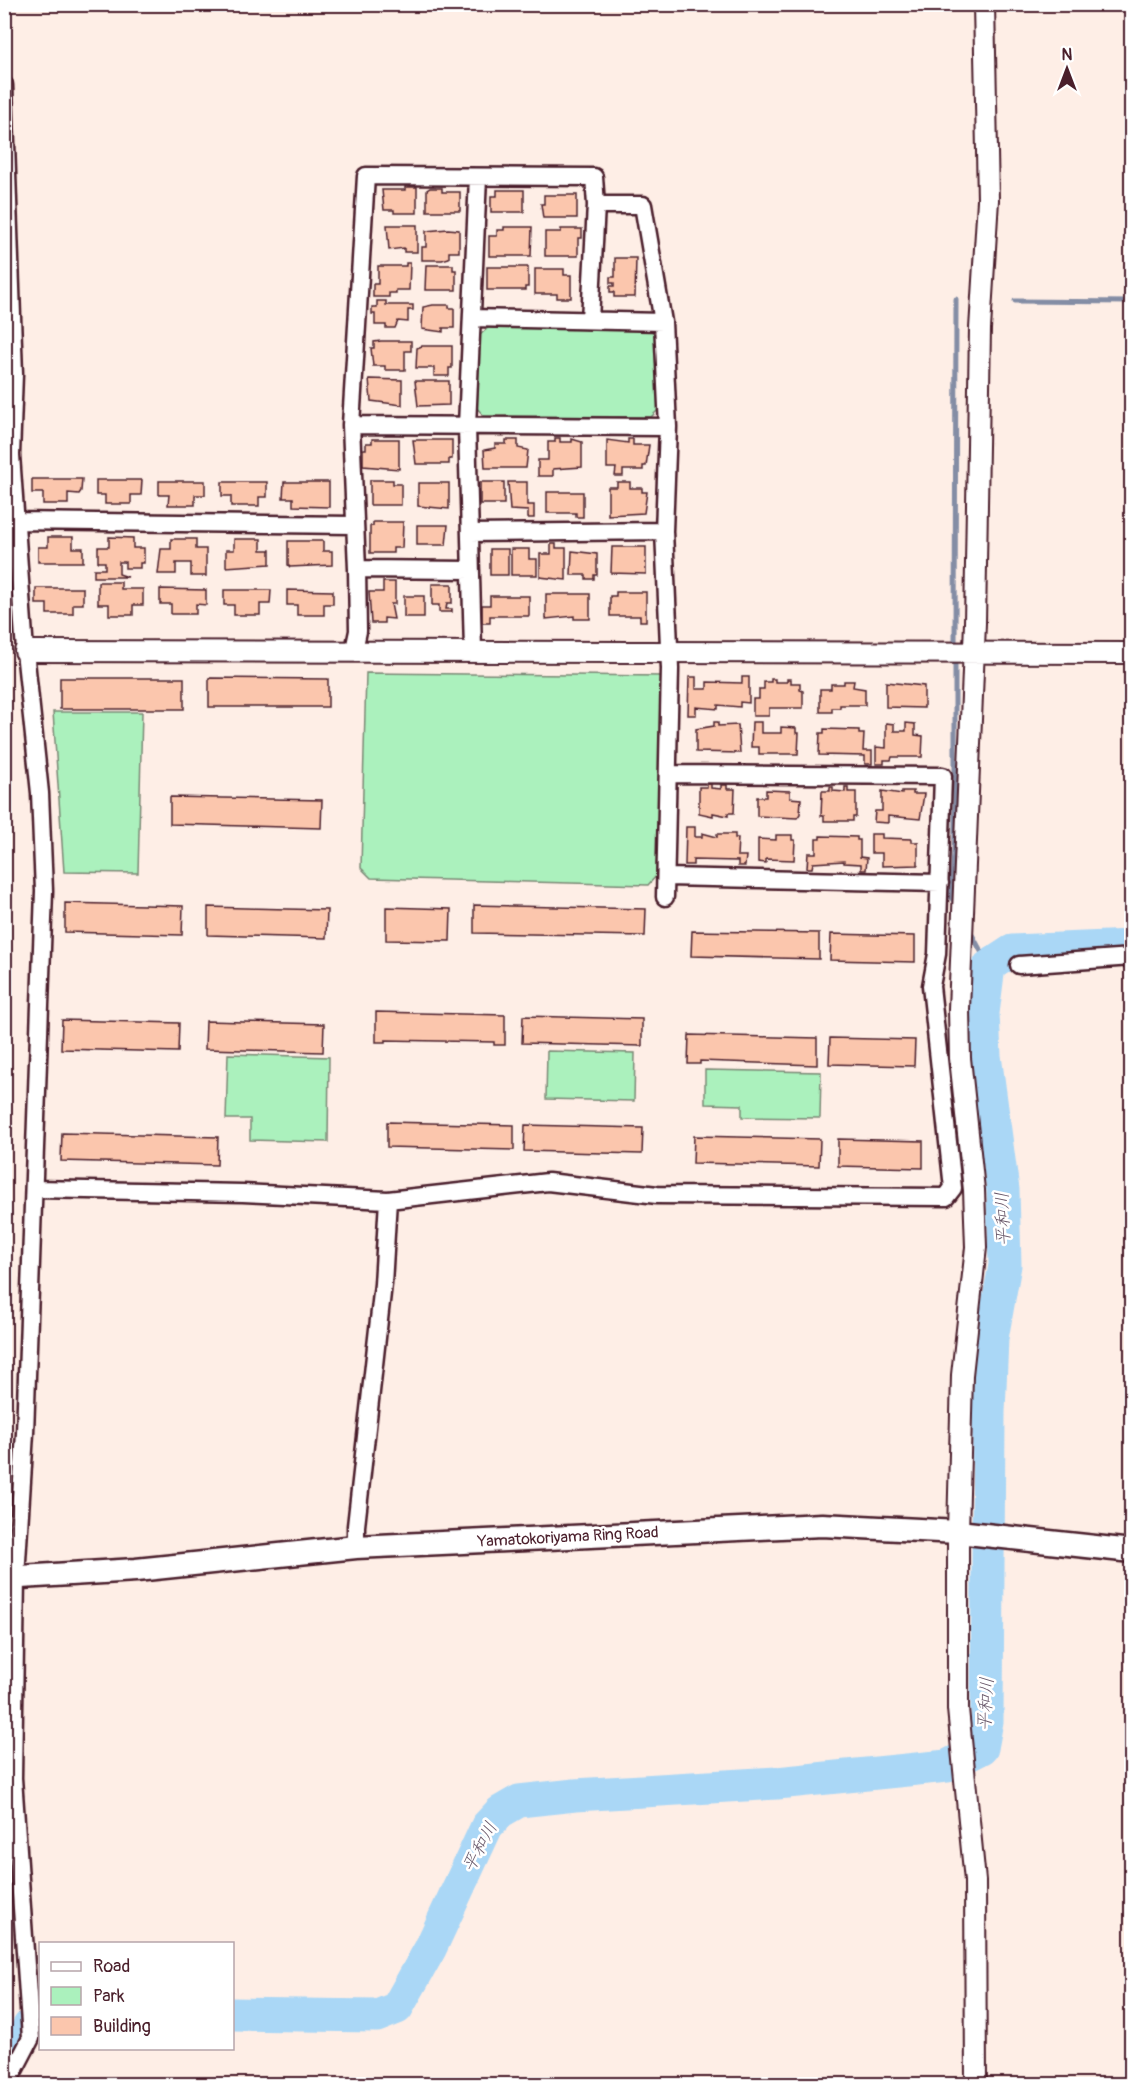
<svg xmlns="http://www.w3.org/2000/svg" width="1136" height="2089" font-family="Pangolin,'Klee One',sans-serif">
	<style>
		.built { fill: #fde2d5 }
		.green { fill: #abf1bd; stroke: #7a8874; stroke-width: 1.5 }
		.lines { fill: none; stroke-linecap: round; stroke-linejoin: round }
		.stream { stroke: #848da5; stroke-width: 5 }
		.river { stroke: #aad7f6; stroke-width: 33 }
		.building { fill: #fbc6ad; stroke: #4a1f2b; stroke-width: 1.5 }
		.minor-casing { stroke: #4a1f2b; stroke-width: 21 }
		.tertiary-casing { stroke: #4a1f2b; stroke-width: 24 }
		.secondary-casing { stroke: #4a1f2b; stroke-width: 27 }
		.minor { stroke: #fff; stroke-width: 16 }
		.tertiary { stroke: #fff; stroke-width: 20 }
		.secondary { stroke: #fff; stroke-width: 22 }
		.labels { text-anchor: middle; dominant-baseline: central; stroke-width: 5; stroke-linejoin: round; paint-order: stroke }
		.street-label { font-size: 16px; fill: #4a1f2b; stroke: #fff }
		.water-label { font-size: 18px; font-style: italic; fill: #675668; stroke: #fff }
	</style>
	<rect width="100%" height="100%" fill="#feeee6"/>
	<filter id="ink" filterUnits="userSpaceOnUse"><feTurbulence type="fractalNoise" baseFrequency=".0167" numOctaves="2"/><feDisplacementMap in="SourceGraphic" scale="12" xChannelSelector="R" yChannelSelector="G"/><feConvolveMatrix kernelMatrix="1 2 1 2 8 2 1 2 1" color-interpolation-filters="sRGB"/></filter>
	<g filter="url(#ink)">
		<!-- built -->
		<path class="built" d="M1125,682H1131V750Z"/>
		<!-- green -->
		<path class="green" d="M489,327H647L657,336L660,408L651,417L484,416L476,407L480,335Z
			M366,673L661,676L658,874L648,885L371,878L361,868Z
			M53,712H142L138,873L64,872Z
			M547,1051L635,1053L634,1101L546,1099Z
			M228,1054L329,1057L328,1142L250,1140V1119H226Z
			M705,1070L821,1072L820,1118L742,1117V1105L705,1104Z"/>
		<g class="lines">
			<!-- stream -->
			<path class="stream" d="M1015,301L1132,302
				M6,504L12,624
				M955,649L956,299
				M955,658V836L951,897L956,905
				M969,929L989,966"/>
			<!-- river -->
			<path class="river" d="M232,2014L377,2016L397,2008L430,1949L487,1826L500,1812L519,1801L575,1795L777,1783L947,1766L982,1748L987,1721L989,1412L992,1338L1005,1265L1003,1190L985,1056L983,1013L989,966L1012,951L1132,946
				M4,2067L29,2026L40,2015"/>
		</g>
		<!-- building -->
		<path class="building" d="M405,187H417V213H394V210H384L382,190H405Z
			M430,188H442V192H460V211H427V190Z
			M497,190H524V212H491V196H497Z
			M544,195H577V218H543L541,204H544Z
			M387,225H417V252H404V248L389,250Z
			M504,227H532L531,256H489V236H497V230H504Z
			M448,229L459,230V252H449V258L442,260H422V247H426V231Z
			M561,229H582V238H578V256H545V232H561Z
			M615,258H636L635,297H614V292H610V286H614V283H610V277H615Z
			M406,263H410L409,290H396V293H389V297H373V284H378V266H406Z
			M426,265H453V270H456V290H425Z
			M487,267H528V287H525V290H487Z
			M535,269H564V275H571V298H557V294H535Z
			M377,301H386V305H413V310H408V322L398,321L395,328H386V325H375V314H372V307H377Z
			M433,305H449V308H454V328H443V332L422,329L423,307Z
			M381,341H411V351H405V370H385V366H373L371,348H374V342Z
			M422,346H452V368H449V376H434V368H416L417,348Z
			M369,379L402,380V405L371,401Z
			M415,381H449V405L418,406Z
			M555,438H560V442H572V439L582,442V467L553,469V476H538V460H548V442H555Z
			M372,439H399V469L363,466V449H366V443H372Z
			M628,439H633V445H649L646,466H643V470H623V476H615L616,468H607V440L628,443Z
			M413,440H452V459H449V464H416Z
			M506,440H518V448L528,450L526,468H485L484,450L495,448V444H506Z
			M32,479H82L81,491L79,494L68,493V504H43V493H32Z
			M96,480H142L141,495H131V504H105V495H96Z
			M370,480H393V484H401V505H370Z
			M159,481H205V495H195V505H168L169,495H159Z
			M222,482H267V497H259V506H231V496H222Z
			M284,482H329V507L293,506V498H283Z
			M480,482H504V504H480Z
			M508,482H527V505H534V518H528V511L510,510Z
			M617,482H630V488H642V492H647L644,513L608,515V487H617Z
			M418,483H449V509L418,506Z
			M547,492H583V517H576V513H547Z
			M373,522H403L402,548H393V553H370V526H373Z
			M417,525H448L446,545H417Z
			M48,537H73V548H83V562H38V547H48Z
			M109,537L133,538V548H144V563H140V568H125V562H119V574L128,577H94V569H105V562H98V547H109Z
			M171,539H196V549H206V576H191V563H176V574H158L161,549H171Z
			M234,539H261V550H270V564L226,567V550H234Z
			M288,541H323V551H332V565L290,567L288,565Z
			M551,544H556V548H566V580L540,577V554H551Z
			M612,547H646V574L611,573Z
			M490,549H508V575H490Z
			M511,549H529V559H537V575H511Z
			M572,551L597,554V575H594V579H586V575H571Z
			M98,582H121V589H143V605H133V615H109V604H98Z
			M383,582H395V604H391L394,619L384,618V623H371L369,592H383Z
			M432,584H452V603H447L446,609H452V612H439V605H432Z
			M36,588H83V604H73V614H47V604H36Z
			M160,589L206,590V605L196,604V614H171V604H160Z
			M224,590H271L270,604H260V615H234V605H224Z
			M287,590L333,591V604H324V615H297V605H287Z
			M616,592H646V621H640V616H610V596H616Z
			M546,594H590V619H574V616L546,619Z
			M404,596H424V617H404Z
			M490,596H529V616H490V623H482V605H490Z
			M689,677H696V689H707V682L742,683V677H749V703L740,702V707L718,705V709L696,707V715H688Z
			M60,678H184V709H60Z
			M209,678L328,679V707H209Z
			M771,679H775V682H787V679H791V683H800V690L803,691V708H769V716H753V699H759V689H764V682H771Z
			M844,681H854L853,687L865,689V705H840V708H832V712H820V689H831V684H844Z
			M886,682L924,686V708L886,707Z
			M714,722H718V726L738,725L740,753L696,752V729L714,726Z
			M752,722H761V733H781V727L796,728V733H799L798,754H759V747H751Z
			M886,723L894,724V731H906V723L915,724V735L923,736L922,757H892L891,760H884V764H876V747L886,748Z
			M824,729L859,730V734H864L863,751H872V764H865V756L819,755L820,733H824Z
			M707,784H711V788L721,789V785H727V789H735L734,813H728V816L713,813V816L699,813V787H707Z
			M830,787H833V791L845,792V787H848V792H856V817H853V821H824V816H821L822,791H830Z
			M766,790L790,791V798L801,799L800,814L797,818L757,816V797H766Z
			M882,791L902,794V791H913V794H924L920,819L888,816V823L874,822L875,811H882Z
			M170,797L322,800L321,828L170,824Z
			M686,827H695V837H702V833L717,837V834H735V838H738L737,856H746L745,866H738V861L693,860V865H685Z
			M871,834H882V838L912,839V842H918V865L882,866V853H871Z
			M776,835H792V840H795L794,860L766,859V863L758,862V839L776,840Z
			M820,836L857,837V840H860V857L867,858L866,870H861V864L844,863V861L813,863L812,868H807L808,853H816V839H820Z
			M65,903L183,906L182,935L65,932Z
			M474,905L646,909L645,936L474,933Z
			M208,907L327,910L326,938L208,935Z
			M386,907L451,909L450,941L386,940Z
			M692,931L819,933V959L691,956Z
			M831,934L915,936V962L830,960Z
			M376,1012L505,1015V1045H494V1042L385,1040V1042H376Z
			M523,1016L642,1019V1046L522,1043Z
			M62,1020L179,1023L178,1052L61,1049Z
			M206,1021L324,1024L323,1052L205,1049Z
			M689,1035L817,1038V1065L700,1061V1064H688Z
			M830,1038L915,1040L914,1066L829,1064Z
			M387,1122L514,1125V1150L387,1147Z
			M525,1125L643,1128L642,1154L524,1151Z
			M62,1133L218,1137L217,1165L61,1161Z
			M694,1136L820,1139L819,1166L693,1163Z
			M838,1139L923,1141V1168L838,1166Z"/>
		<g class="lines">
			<defs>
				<path id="minor" d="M4,85L14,374L11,455L25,651L40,793L44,891L25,1433L16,1577L13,1778L31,2038L7,2084
					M472,318L663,322
					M590,320L596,205
					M351,425L668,427
					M15,521L353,525
					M470,533L664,531
					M357,569L471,570
					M354,650L358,631L357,569L351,425L366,176L594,177L596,205H643L663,322L668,427L664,531L670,669L665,897
					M473,650L467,426L478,177
					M666,877L940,883
					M1019,965L1132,957
					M35,1189L243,1193L388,1200L548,1182L657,1195L946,1197L953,1188L931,986L937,954L943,776L669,774
					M356,1547V1526L383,1284L388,1200"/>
				<path id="tertiary" d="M25,651L1132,653
					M976,2084L975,1881L958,1709V1532L962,1375L976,1247L974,1190L960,1058L959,1009L975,623L980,329L988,200L984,4"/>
				<path id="secondary" d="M4,1578L136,1570L356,1547L822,1525L958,1532L1132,1551"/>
			</defs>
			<!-- minor casing -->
			<use href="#minor" class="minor-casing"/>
			<!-- tertiary casing -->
			<use href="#tertiary" class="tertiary-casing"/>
			<!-- secondary casing -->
			<use href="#secondary" class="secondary-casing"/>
			<!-- minor -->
			<use href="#minor" class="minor"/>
			<!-- tertiary -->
			<use href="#tertiary" class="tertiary"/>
			<!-- secondary -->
			<use href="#secondary" class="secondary"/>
		</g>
	</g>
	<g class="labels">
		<!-- street labels -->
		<g class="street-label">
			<text transform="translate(568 1537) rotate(-3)">Yamatokoriyama Ring Road</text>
		</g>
		<!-- water labels -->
		<g class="water-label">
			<text transform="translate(1003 1219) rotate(-92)">平和川</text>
			<text transform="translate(986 1704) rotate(-87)">平和川</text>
			<text transform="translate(480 1847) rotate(-62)">平和川</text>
		</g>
	</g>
	<!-- margin -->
	<rect width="1136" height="2089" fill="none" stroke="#fff" stroke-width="24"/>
	<rect x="12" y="12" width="1112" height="2065" fill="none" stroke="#4a1f2b" stroke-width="2" filter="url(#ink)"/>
	<!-- legend -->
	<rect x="39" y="1942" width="195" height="108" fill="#ffffff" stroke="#b7a5aa" stroke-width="1.5"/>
	<rect x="51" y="1962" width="30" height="9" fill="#ffffff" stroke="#b7a5aa" stroke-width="1.5"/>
	<text x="93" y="1972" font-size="18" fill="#4a1f2b">Road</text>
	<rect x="51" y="1987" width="30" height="18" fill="#abf1bd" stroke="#b7a5aa" stroke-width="1.5"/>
	<text x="93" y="2002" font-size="18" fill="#4a1f2b">Park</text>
	<rect x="51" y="2017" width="30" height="18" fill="#fbc6ad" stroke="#b7a5aa" stroke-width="1.5"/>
	<text x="93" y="2032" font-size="18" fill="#4a1f2b">Building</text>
	<!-- north arrow -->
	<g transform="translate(1067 69)" stroke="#ffffff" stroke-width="4.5" paint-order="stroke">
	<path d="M0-4.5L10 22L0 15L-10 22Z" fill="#4a1f2b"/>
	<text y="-9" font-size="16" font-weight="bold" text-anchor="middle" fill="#4a1f2b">N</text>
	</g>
</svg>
